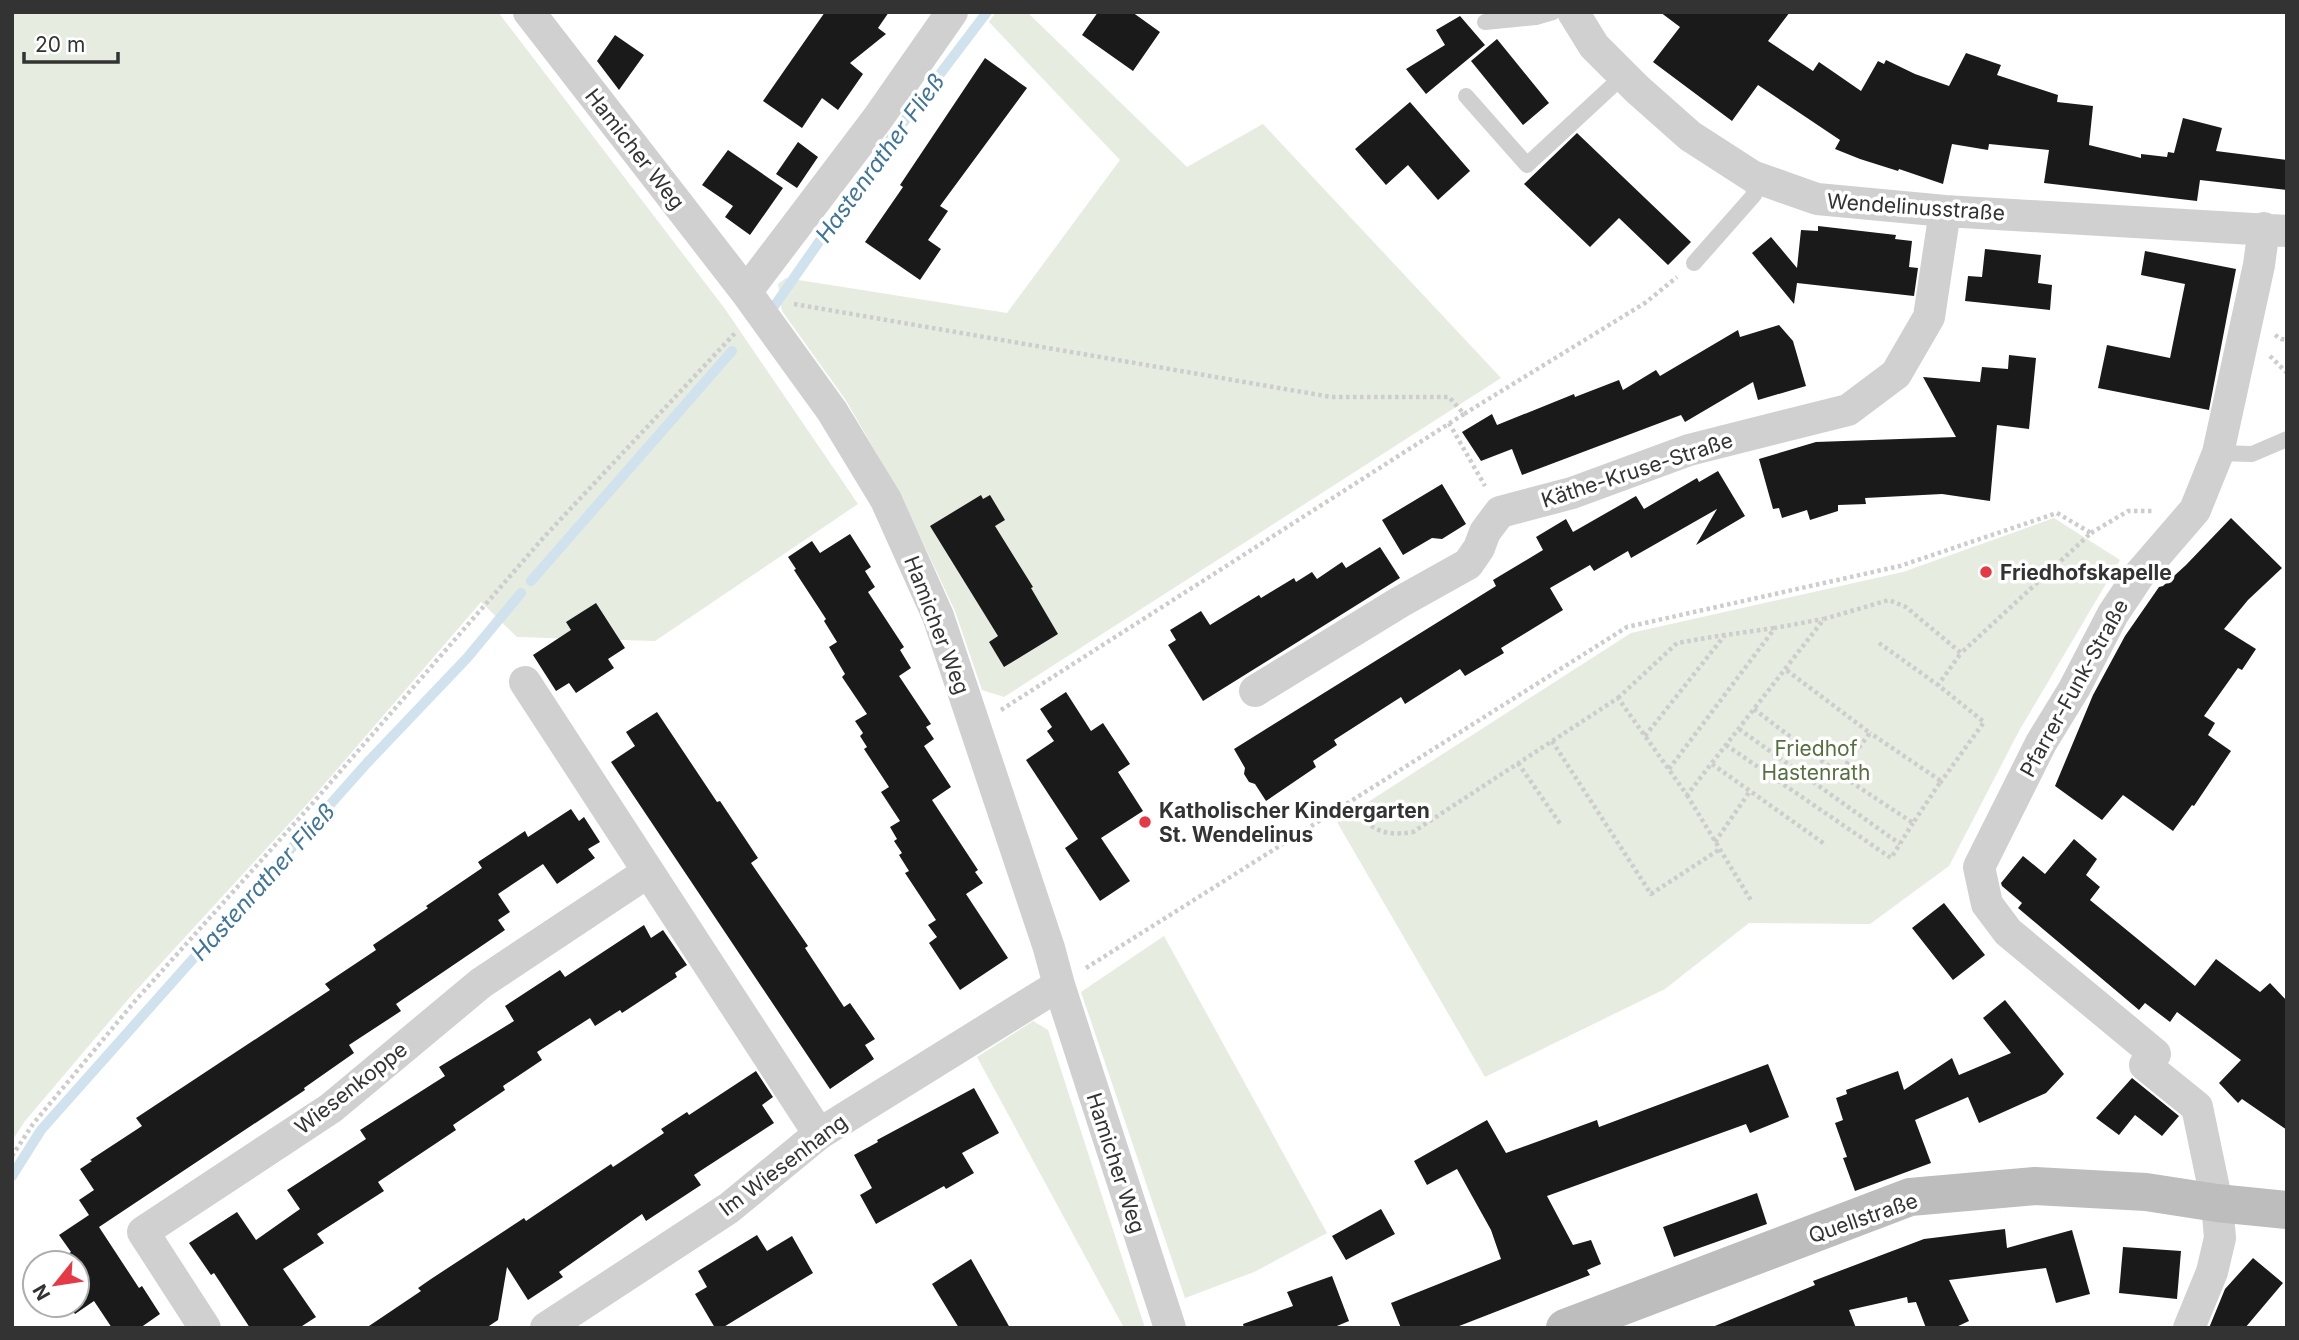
<svg xmlns="http://www.w3.org/2000/svg" width="2299" height="1340" font-family="Inter,sans-serif">
	<style>
		.green { fill: #e6ecdf }
		.lines { fill: none; stroke-linecap: round; stroke-linejoin: round }
		.stream { stroke: #cfe2ee; stroke-width: 10 }
		.building { fill: #1a1a1a }
		.path { stroke: #cdcdcd; stroke-width: 4.5; stroke-dasharray: 3.5 3.5; stroke-linecap: butt }
		.lane { stroke: #d0d0d0; stroke-width: 16 }
		.street { stroke: #d0d0d0; stroke-width: 32 }
		.secondary { stroke: #bdbdbd; stroke-width: 38 }
		.poi-dot { fill: #e63946; stroke: #fff; stroke-width: 2.5 }
		.labels { text-anchor: middle; dominant-baseline: central; stroke-width: 7; stroke-linejoin: round; paint-order: stroke }
		.street-label { font-size: 21px; fill: #333; stroke: #fff }
		.poi-label { font-size: 21px; font-weight: bold; fill: #333; stroke: #fff; text-anchor: start }
		.park-label { font-size: 21px; fill: #56703f; stroke: #fff }
		.water-label { font-size: 23px; font-style: italic; fill: #3f7597; stroke: #fff }
	</style>
	<rect width="100%" height="100%" fill="#fff"/>
	<!-- green -->
	<path class="green" d="M12,12H498L725,309L858,504L655,641L517,637L481,602L309,802L131,996L25,1121L12,1141Z
		M996,12H1027L1187,167L1263,124L1501,378L1004,697L982,690L955,611L900,494L845,399L782,311L778,284L786,278L1007,313L1120,160L989,22Z
		M2054,518L2120,560L2019,731L1949,866L1870,924L1749,923L1665,989L1485,1077L1337,822L1631,633L1903,572Z
		M1164,936L1327,1233L1254,1272L1185,1298L1081,992Z
		M1033,1021L1048,1030L1145,1328H1124L977,1057Z"/>
	<g class="lines">
		<!-- stream -->
		<path class="stream" d="M775,305L890,140L987,12
			M531,581L732,351
			M12,1176L41,1130L367,763L467,658L521,593"/>
	</g>
	<!-- building -->
	<path class="building" d="M825,12H889L878,28L886,34L850,63L863,74L838,110L822,98L802,128L763,101Z
		M1098,12H1132L1160,32L1133,71L1082,35Z
		M1660,12H1790L1768,41L1813,71L1819,62L1861,91L1878,61L1884,64L1886,60L1915,74L1949,86L1966,53L2001,65L1997,75L2058,95L2057,102L2093,106L2089,145L2141,158V154L2167,157L2168,152L2174,153L2183,118L2222,128L2216,151L2287,160V190L2200,180L2197,201L2044,183L2049,150L1989,144L1988,150L1952,144L1943,184L1899,169L1898,171L1860,159L1835,149L1840,140L1758,85L1732,121L1653,62L1680,27Z
		M1460,16L1485,45L1426,94L1406,69L1445,45L1436,30Z
		M615,35L644,55L619,90L597,61Z
		M1497,39L1549,103L1523,125L1471,61Z
		M985,58L1027,88L940,206L948,211L928,240L941,249L920,280L865,242L903,187L900,185Z
		M1410,102L1470,171L1438,200L1408,165L1386,185L1355,149Z
		M1577,133L1691,242L1668,265L1619,218L1590,247L1524,184Z
		M798,142L818,157L797,188L776,174Z
		M728,150L783,188L750,235L725,217L733,206L702,185Z
		M1818,226L1896,235L1895,239L1912,241L1909,267L1918,268L1914,296L1797,283L1794,304L1752,253L1771,237L1797,268L1801,230L1818,231Z
		M1985,249L2041,255L2038,283L2052,285L2050,310L1965,301L1968,276L1982,277Z
		M2145,251L2236,269L2209,410L2098,388L2107,345L2170,358L2185,284L2141,275Z
		M1779,325L1793,341L1806,386L1758,400L1753,382L1685,422L1681,415L1522,475L1512,449L1481,461L1462,432L1492,414L1497,425L1574,394L1575,397L1619,380L1623,390L1656,370L1660,376L1738,330L1740,337Z
		M2009,355L2036,358L2029,429L1997,425L1990,501L1942,494L1865,498L1866,504L1838,505V511L1810,520L1807,510L1782,518L1779,508L1773,509L1759,459L1816,442L1956,437L1923,377L1980,382L1982,367L2008,369Z
		M1718,471L1745,516L1696,545L1717,509L1631,558L1628,551L1594,571L1590,565L1550,588L1563,610L1501,648L1504,653L1465,676L1460,669L1405,704L1401,697L1334,740L1337,745L1313,761L1316,767L1266,801L1255,784L1249,782L1244,774L1245,768L1234,749L1496,586L1493,580L1543,550L1536,537L1566,519L1573,532L1636,496L1644,509L1697,478L1699,482Z
		M1442,484L1466,524L1442,539L1432,538L1403,555L1382,520Z
		M981,495L983,499L990,495L1005,520L995,526L1033,587L1031,588L1058,634L1004,667L989,642L998,636L930,526Z
		M2231,518L2282,568L2248,600L2224,629L2256,649L2242,670L2238,668L2204,716L2215,723L2208,735L2231,751L2194,806L2192,805L2173,831L2123,795L2102,820L2055,786L2093,695L2125,636L2159,587L2163,586L2186,565Z
		M850,534L871,567L865,571L875,587L868,592L904,647L900,650L911,668L899,676L931,724L926,727L934,739L924,746L951,787L932,800L978,870L975,872L983,883L966,894L1008,958L960,990L929,943L937,937L928,925L936,920L905,873L909,871L899,855L902,853L894,841L897,839L890,827L900,821L881,792L889,787L864,749L867,747L860,736L863,733L855,721L867,714L842,677L845,674L829,647L837,642L824,621L826,619L794,570L796,569L788,557L812,541L820,553Z
		M1380,547L1400,578L1203,701L1168,645L1176,640L1170,630L1201,611L1210,625L1259,595L1261,598L1294,578L1296,582L1312,572L1317,579L1342,562L1346,568Z
		M596,603L625,648L608,659L614,668L576,693L569,683L556,691L533,655L571,630L566,622Z
		M1066,692L1091,731L1103,723L1130,764L1118,772L1143,811L1101,838L1130,881L1100,901L1065,848L1078,839L1026,760L1054,741L1047,731L1052,727L1040,709Z
		M657,712L717,802L720,801L758,858L751,863L808,946L805,948L844,1007L850,1003L875,1039L865,1045L874,1059L830,1089L611,762L635,746L626,732Z
		M571,809L579,821L584,817L600,842L588,849L595,858L557,884L543,864L498,894L510,912L498,920L505,930L396,1004L401,1011L349,1045L354,1053L304,1088L305,1090L99,1227L139,1288L142,1286L160,1314L140,1328H112L94,1301L75,1314L69,1305H77V1263H54L71,1252L59,1235L89,1215L79,1200L94,1190L80,1169L92,1161L90,1160L142,1126L136,1118L330,990L325,984L376,950L373,945L428,908L426,906L482,868L478,862L525,831L528,837Z
		M2074,839L2097,859L2086,875L2100,887L2090,900L2195,986L2216,959L2260,992L2270,983L2287,1001V1130L2242,1099L2238,1103L2219,1083L2241,1060L2177,1012L2170,1022L2145,1003L2139,1010L2018,908L2022,903L2002,886L2001,883L2023,856L2045,874Z
		M1944,903L1985,955L1953,980L1912,928Z
		M644,925L651,938L663,930L687,965L675,973L677,977L622,1013L620,1010L595,1026L590,1018L537,1052L542,1060L503,1086L505,1090L453,1125L456,1130L378,1182L384,1191L317,1234L324,1243L283,1269L316,1317L299,1328H250L214,1273L211,1275L189,1243L237,1212L256,1240L300,1209L287,1190L366,1139L360,1130L445,1076L439,1067L514,1021L505,1006L560,970L565,977Z
		M2005,1000L2064,1074L2046,1093L1979,1123L1968,1097L1915,1120L1931,1163L1855,1191L1843,1158L1847,1157L1835,1123L1843,1120L1836,1098L1847,1094L1846,1090L1898,1071L1904,1090L1952,1058L1959,1075L2011,1053L1983,1018Z
		M1768,1064L1789,1117L1750,1133L1746,1124L1547,1196L1573,1245L1591,1240L1601,1264L1587,1270L1590,1275L1454,1328H1401L1391,1303L1501,1259L1491,1230L1457,1169L1427,1185L1414,1161L1487,1120L1506,1153L1597,1120L1599,1127Z
		M756,1071L773,1097L762,1105L774,1123L694,1175L701,1185L646,1221L642,1214L559,1272L563,1277L528,1300L507,1267L498,1320L486,1328H366L421,1291L418,1288L431,1279L524,1218L526,1221L611,1164L613,1167L664,1133L661,1129L687,1112L689,1115Z
		M2132,1078L2179,1116L2162,1136L2135,1115L2119,1135L2096,1118Z
		M974,1088L999,1133L962,1153L974,1173L946,1189L944,1186L876,1224L860,1195L872,1188L854,1155L878,1142L877,1140Z
		M1757,1193L1767,1224L1674,1257L1663,1227Z
		M1381,1209L1395,1234L1346,1260L1332,1236Z
		M2005,1229L2007,1248L2072,1230L2090,1294L2056,1303L2046,1268L1949,1280L1969,1321L1954,1328H1926L1916,1302L1908,1303L1907,1297L1849,1310L1856,1328H1710L1815,1285L1813,1281L1924,1239Z
		M757,1235L767,1251L792,1236L813,1273L722,1328H715L695,1294L707,1287L698,1271Z
		M2123,1247L2181,1251L2177,1299L2119,1293Z
		M2253,1258L2283,1283L2245,1328H2209L2225,1289Z
		M971,1259L1010,1328H959L932,1284Z
		M1332,1276L1349,1321L1332,1328H1244L1243,1324L1293,1306L1287,1292Z"/>
	<g class="lines">
		<!-- path -->
		<path class="path" d="M794,304L1331,397H1449L1464,414L1645,303L1677,277
			M2275,335L2281,339L2287,340
			M2270,356L2287,373
			M1449,423L1485,486
			M2091,533L2128,511H2154
			M1879,643L1938,685
			M1618,698L1677,643L1724,635
			M1754,709L1839,774L1870,733L1785,669
			M1001,710L1464,414
			M1739,729L1900,844
			M1645,736L1725,635L1774,628
			M1552,741L1651,894L1720,849
			M1726,745L1891,858L1913,823
			M1518,763L1561,825
			M1712,764L1826,845
			M1669,769L1775,628L1823,619
			M1839,774L1913,823L1941,781L1870,733
			M1940,783L1984,722L1938,685L1961,653
			M1687,795L1752,902
			M1715,842L1750,791
			M1086,968L1627,627L1900,566L2057,513L2091,533L1961,653L1906,607L1889,600L1824,619L1687,795L1618,698L1413,832C1377,838 1371,825 1344,805
			M12,1156L33,1124L135,1001L311,805L544,537L736,332"/>
		<!-- lane -->
		<path class="lane" d="M1485,22L1536,17L1553,12
			M1466,96L1527,165L1623,76
			M1694,263L1754,195L1752,176
			M2218,453L2252,454L2287,439"/>
		<!-- street -->
		<path class="street" d="M529,12L746,292L832,411L886,500L938,616L1049,948L1059,985L1170,1328
			M1573,12L1594,46L1637,89L1690,136L1752,176L1817,199L1945,211L2287,231
			M746,292L878,118L952,12
			M525,682L819,1134
			M1255,691L1400,602L1468,564L1479,548L1485,532L1500,512L1572,493L1689,450L1848,410L1896,374L1929,317L1945,211
			M205,1328L143,1232L331,1108L481,983L648,872
			M546,1328L729,1208L819,1134L1059,985
			M2189,1328L2212,1272L2220,1238L2217,1203L2197,1107L2145,1065L2155,1054L2008,932L1987,904L1979,867L2041,743L2074,689L2113,614L2139,575L2195,510L2218,453L2259,265L2264,228"/>
		<!-- secondary -->
		<path class="secondary" d="M1565,1328L1910,1197L2035,1186L2146,1192L2217,1203L2287,1210"/>
	</g>
	<!-- markers -->
	<g class="poi-dot">
		<circle cx="1986" cy="572" r="7"/>
		<circle cx="1145" cy="822" r="7"/>
	</g>
	<g class="labels">
		<!-- street labels -->
		<g class="street-label">
			<text transform="translate(635 149) rotate(52)">Hamicher Weg</text>
			<text transform="translate(1916 207) rotate(4)">Wendelinusstraße</text>
			<text transform="translate(1637 470) rotate(-18)">Käthe-Kruse-Straße</text>
			<text transform="translate(937 625) rotate(69)">Hamicher Weg</text>
			<text transform="translate(2074 688) rotate(-61)">Pfarrer-Funk-Straße</text>
			<text transform="translate(351 1088) rotate(-38)">Wiesenkoppe</text>
			<text transform="translate(1116 1163) rotate(72)">Hamicher Weg</text>
			<text transform="translate(783 1165) rotate(-37)">Im Wiesenhang</text>
			<text transform="translate(1863 1218) rotate(-19)">Quellstraße</text>
		</g>
		<!-- poi labels -->
		<g class="poi-label">
			<text x="2000" y="572">Friedhofskapelle</text>
			<text x="1159" y="810">Katholischer Kindergarten<tspan x="1159" dy="24">St. Wendelinus</tspan></text>
		</g>
		<!-- park labels -->
		<g class="park-label">
			<text x="1816" y="748">Friedhof<tspan x="1816" dy="24">Hastenrath</tspan></text>
		</g>
		<!-- water labels -->
		<g class="water-label">
			<text transform="translate(880 158) rotate(-54)">Hastenrather Fließ</text>
			<text transform="translate(263 882) rotate(-48)">Hastenrather Fließ</text>
		</g>
	</g>
	<!-- border -->
	<rect width="2299" height="1340" fill="none" stroke="#333333" stroke-width="28"/>
	<!-- north arrow -->
	<g transform="translate(56 1284) rotate(240)"><circle r="33" fill="#ffffff" stroke="#adadad" stroke-width="2"/>
	<path d="M0-5L12 26L0 18L-12 26Z" fill="#e63946"/>
	<text y="-10" font-size="19" font-weight="bold" text-anchor="middle" fill="#333333">N</text>
	</g>
	<!-- scale -->
	<path d="M24 52v10h94v-10" fill="none" stroke="#333333" stroke-width="3.5"/>
	<text x="35" y="52" font-size="21" fill="#333333" stroke="#ffffff" stroke-width="5" paint-order="stroke">20 m</text>
</svg>
